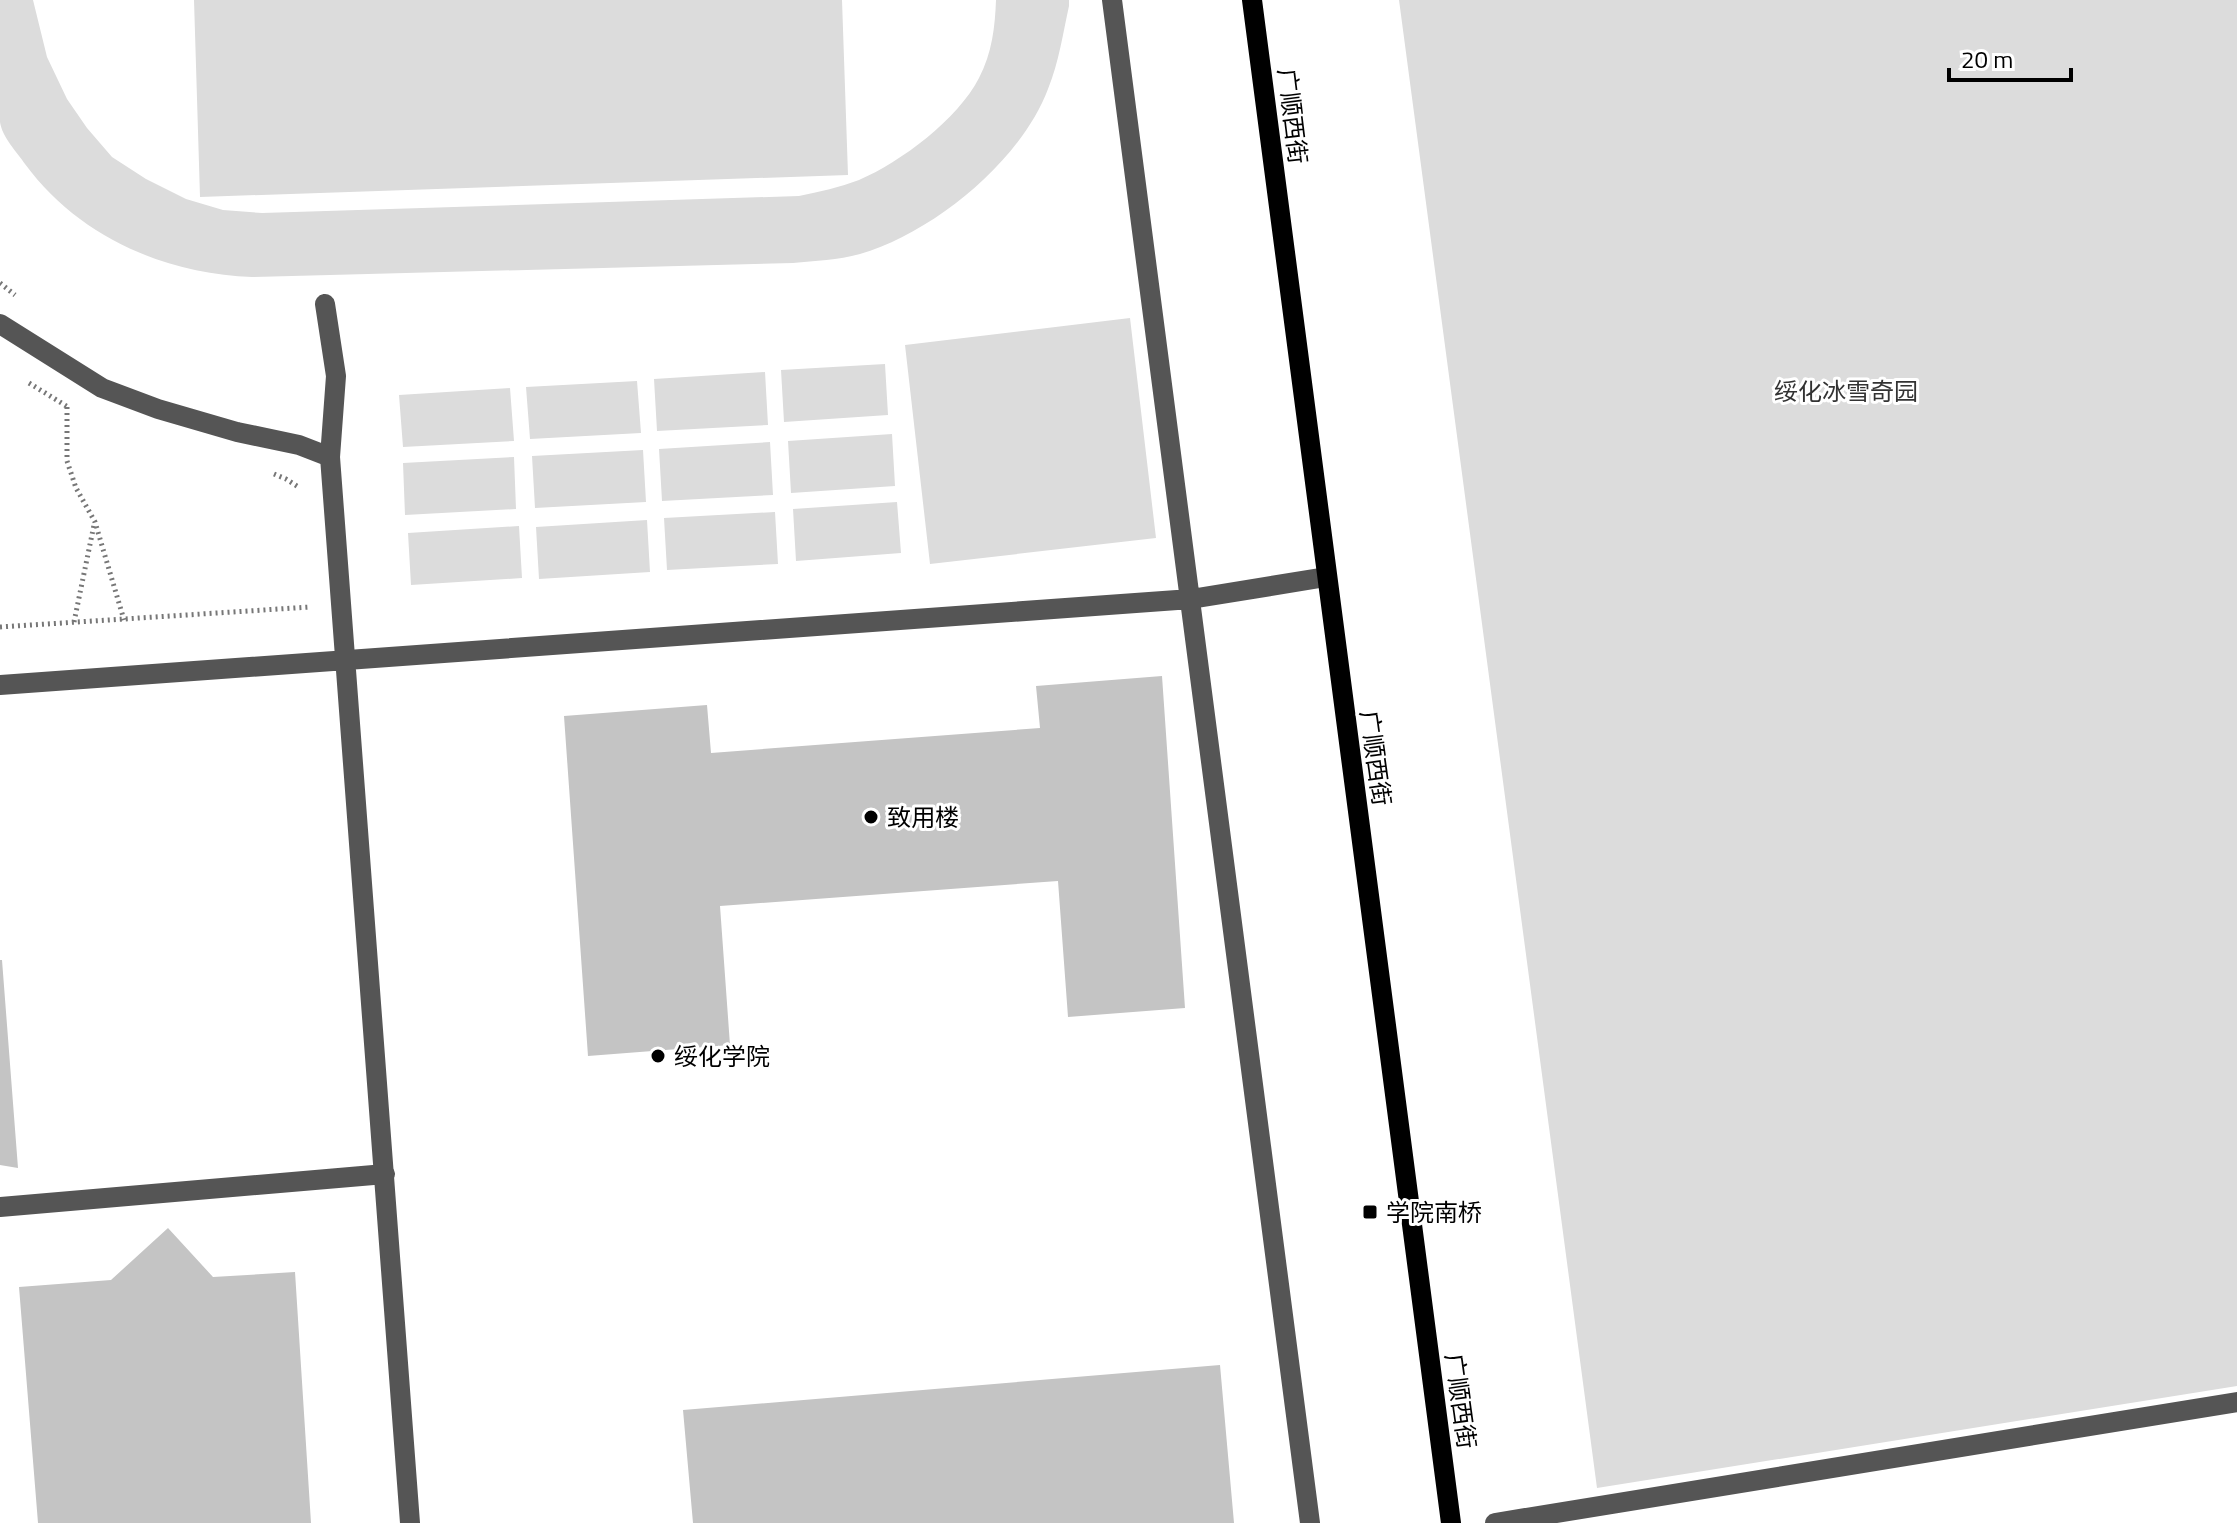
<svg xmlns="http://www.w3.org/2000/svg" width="2237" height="1523" font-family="'Titillium Web','Noto Sans SC',sans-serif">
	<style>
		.green { fill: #dcdcdc }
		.building { fill: #c4c4c4 }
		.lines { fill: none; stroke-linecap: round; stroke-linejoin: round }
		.path { stroke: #777; stroke-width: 5; stroke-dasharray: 2 4; stroke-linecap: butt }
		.minor { stroke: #555; stroke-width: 20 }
		.major { stroke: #000; stroke-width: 20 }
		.poi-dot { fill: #000; stroke: #fff; stroke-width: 3 }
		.labels { text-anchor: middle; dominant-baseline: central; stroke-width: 6; stroke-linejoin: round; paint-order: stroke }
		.street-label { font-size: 24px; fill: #000; stroke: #fff }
		.park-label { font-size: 24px; fill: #333; stroke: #fff }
		.poi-label { font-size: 24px; fill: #000; stroke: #fff; text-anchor: start }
	</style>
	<rect width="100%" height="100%" fill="#fff"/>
	<!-- green -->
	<path class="green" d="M0,0H33L47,57L67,99L87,128L112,157L146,179L186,199L223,210L262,213L799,196C819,192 840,187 859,180C901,162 958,119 979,78C992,53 995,27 996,0H1069V6C1063,33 1059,62 1048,89C1021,161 933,233 860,254C838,260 815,261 793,263L252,277C164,274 78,236 25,164C17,152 2,137 0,122C0,111 0,97 0,86C0,57 0,29 0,0Z
		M194,0H842L848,175L200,197Z
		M1399,0H2237V1386L1597,1488Z
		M1130,318L1156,538L930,564L905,345Z
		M885,364L888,415L784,422L781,370Z
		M765,372L768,425L657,431L654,379Z
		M637,381L641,433L530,439L526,387Z
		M510,388L514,441L403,447L399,395Z
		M892,434L895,486L791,493L788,441Z
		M770,442L773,495L662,501L659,449Z
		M643,450L646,502L535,508L532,456Z
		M514,457L516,509L405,515L403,463Z
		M897,502L901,553L796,561L793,509Z
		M775,512L778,564L667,570L664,518Z
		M647,520L650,572L539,579L536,527Z
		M519,526L522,578L411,585L408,533Z"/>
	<!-- building -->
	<path class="building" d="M1162,676L1185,1008L1068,1017L1058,881L720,906L730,1045L588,1056L564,716L707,705L711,753L1040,728L1036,686Z
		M0,960H2L18,1168L0,1165Z
		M168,1228L213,1277L295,1272L311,1523H38L19,1287L111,1280Z
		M1220,1365L1234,1523H693L683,1410Z"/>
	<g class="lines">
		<!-- path -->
		<path class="path" d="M0,283L15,295
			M29,383L68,407
			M67,407V461L76,488L95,522L124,620
			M274,474L286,479L300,488
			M74,622L94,525
			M0,627L310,607"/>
		<!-- minor -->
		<path class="minor" d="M1112,0L1310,1523
			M325,304L336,376L330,457
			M0,324L102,388L158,409L237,432L299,445L330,457L410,1523
			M0,685L1191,599L1326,577
			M0,1207L385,1174
			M1495,1523L2237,1402"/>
		<!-- major -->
		<path class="major" d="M1252,0L1451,1523"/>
	</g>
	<!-- markers -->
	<g class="poi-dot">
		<circle cx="871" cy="817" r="8"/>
		<circle cx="658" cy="1056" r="8"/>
		<rect x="1362" y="1204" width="16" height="16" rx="4"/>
	</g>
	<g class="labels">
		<!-- street labels -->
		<g class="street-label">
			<text transform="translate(1293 116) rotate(83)">广顺西街</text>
			<text transform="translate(1376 758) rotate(82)">广顺西街</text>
			<text transform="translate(1461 1401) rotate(82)">广顺西街</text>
		</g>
		<!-- park labels -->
		<g class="park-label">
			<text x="1846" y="391">绥化冰雪奇园</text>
		</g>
		<!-- poi labels -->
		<g class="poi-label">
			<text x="887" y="817">致用楼</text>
			<text x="674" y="1056">绥化学院</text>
			<text x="1386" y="1212">学院南桥</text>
		</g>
	</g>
	<!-- scale -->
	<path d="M1949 68v12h122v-12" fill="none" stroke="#000000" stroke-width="4"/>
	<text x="1961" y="68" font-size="24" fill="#000000" stroke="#ffffff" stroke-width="6" paint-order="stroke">20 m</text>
</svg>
